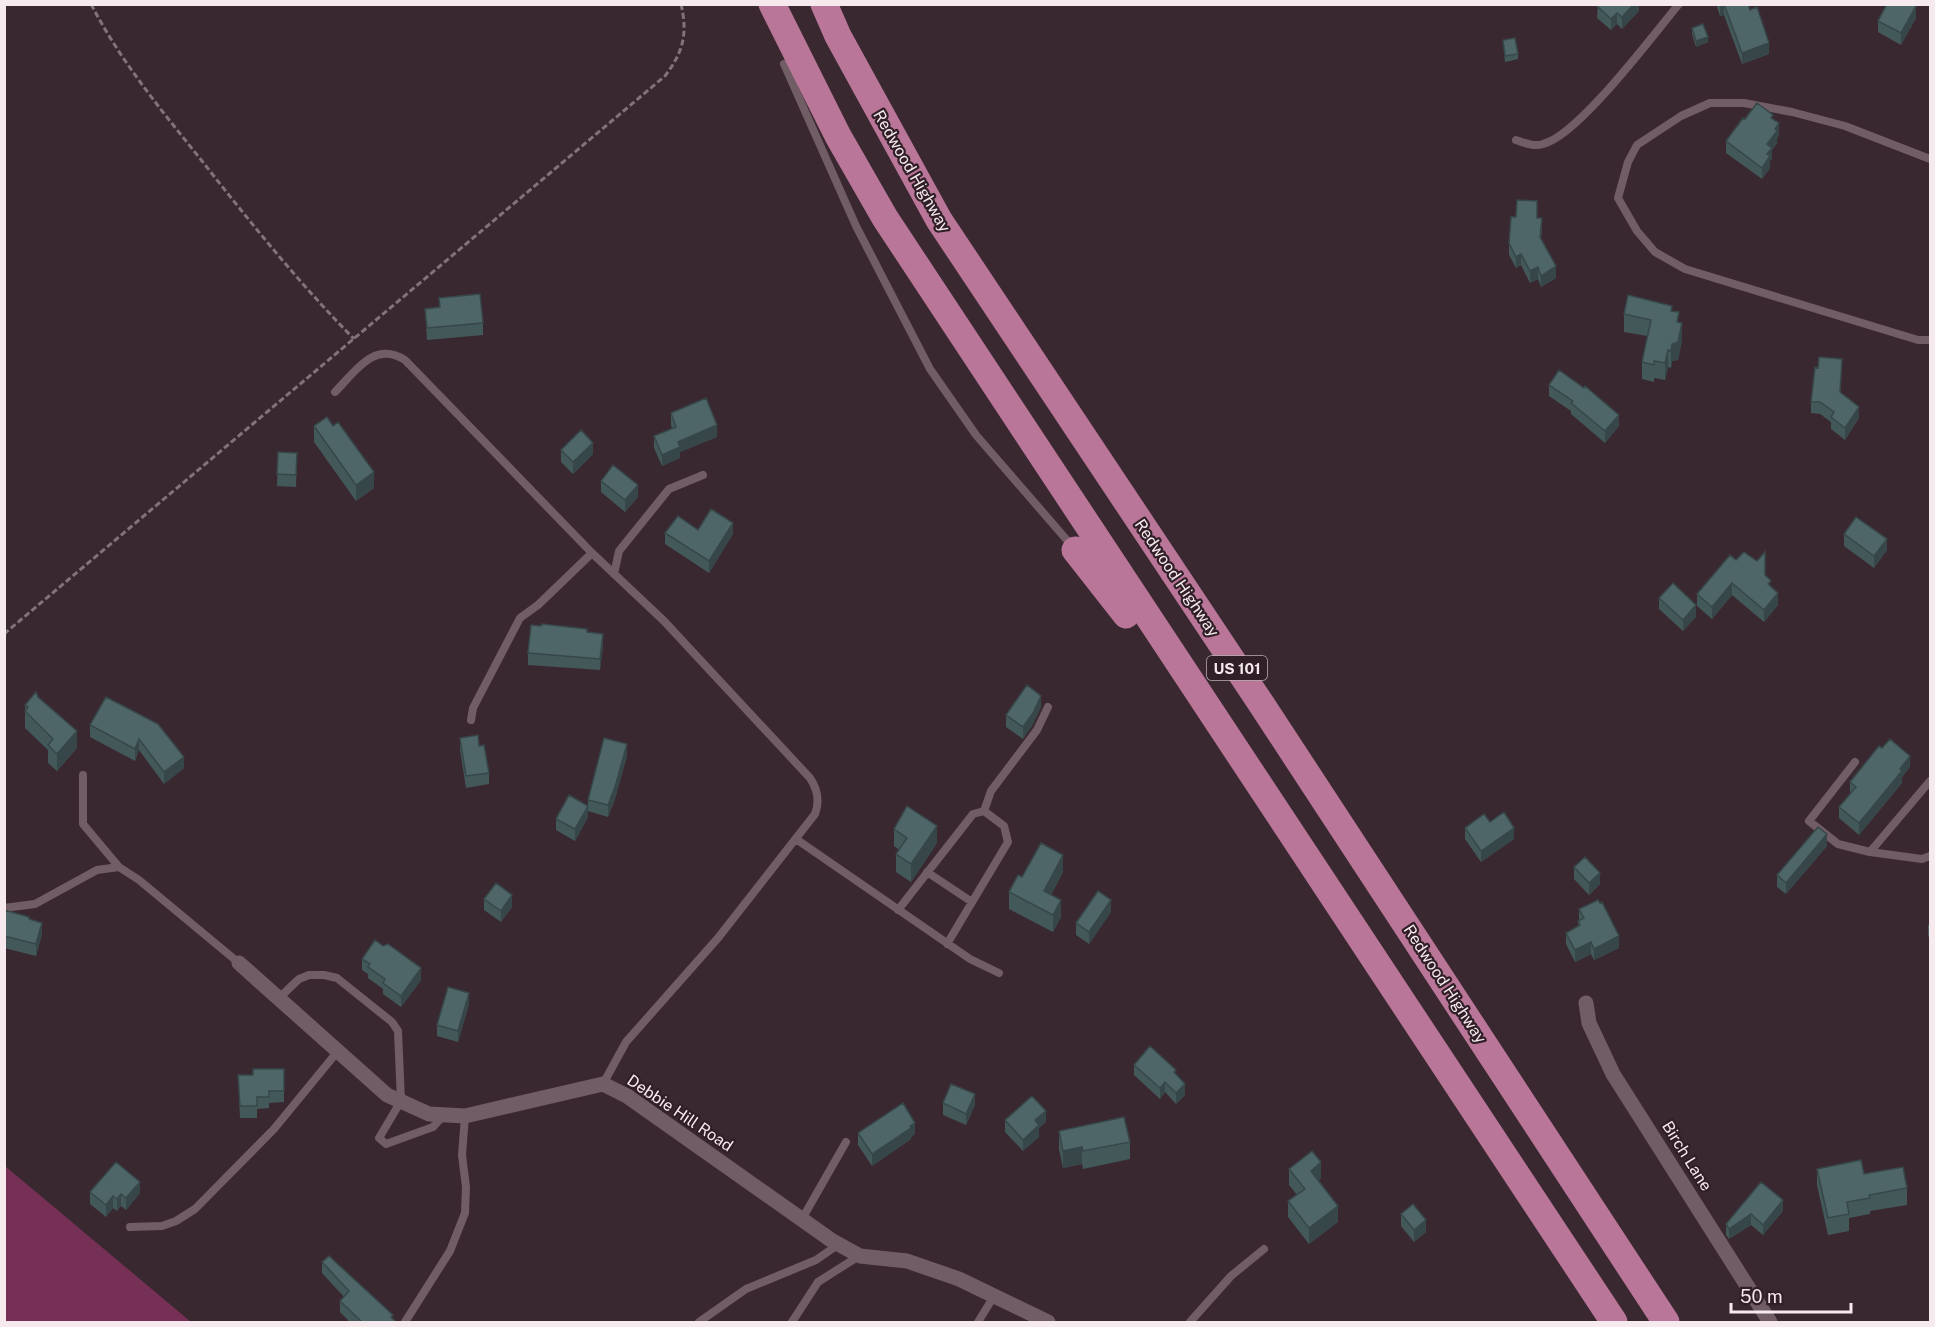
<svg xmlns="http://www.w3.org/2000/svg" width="1935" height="1327" font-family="'Public Sans',sans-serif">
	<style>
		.green { fill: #763056 }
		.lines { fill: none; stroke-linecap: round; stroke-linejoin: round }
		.path { stroke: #82727a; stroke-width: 3; stroke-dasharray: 6 3; stroke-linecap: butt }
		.service { stroke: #715d66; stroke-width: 8 }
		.minor { stroke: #715d66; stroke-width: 15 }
		.motorway { stroke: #ba7698; stroke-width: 27 }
		.wall { fill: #435859 }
		.shaded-wall { fill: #374749 }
		.building { fill: #4e6668; stroke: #374749; stroke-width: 1.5 }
		.labels { text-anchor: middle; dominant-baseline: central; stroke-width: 4.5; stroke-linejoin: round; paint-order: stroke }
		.shield { fill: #301f27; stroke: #bbadb3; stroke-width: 1.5 }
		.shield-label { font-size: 15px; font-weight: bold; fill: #f6eaef }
		.street-label { font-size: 16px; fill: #f6eaef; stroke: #301f27 }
	</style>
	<rect width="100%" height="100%" fill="#3a2831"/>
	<!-- green -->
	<path class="green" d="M4,1166H5L191,1322H5Z"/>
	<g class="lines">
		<!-- path -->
		<path class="path" d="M91,4C121,62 162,111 202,161C250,222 299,283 354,339
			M4,634L665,76C683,52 688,35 681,4"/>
		<!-- service -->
		<path class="service" d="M784,64L856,226L930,369L976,435L1072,546
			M1516,140C1525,143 1534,147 1543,144C1578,136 1653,35 1679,4
			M1930,159L1845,126L1792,112L1744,103H1710L1681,116L1637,145L1628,162L1618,198L1637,231L1655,252L1685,269L1918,340H1930
			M335,392C355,372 374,340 405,360L592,553L664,621L810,778C818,790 820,801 815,814L718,938L626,1042L603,1084
			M614,574L619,551L669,489L703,475
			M471,720L473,708L520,618L538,605L592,553
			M1855,762L1809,821L1838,844L1870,852
			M83,775V824L119,867
			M1930,781L1870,852L1922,859L1930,856
			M984,811L991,791L1037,730L1048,707
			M796,839L970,959L999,973
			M927,872L972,902
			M4,908L35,904L97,870L119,867L139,880L239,963
			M898,910L973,814L984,811L1004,826L1008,842L947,944
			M279,998L299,979L309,975H324L337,978L392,1022L398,1031L401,1101L379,1138L386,1144L433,1127L443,1116
			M802,1219L846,1142
			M130,1227L162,1226L176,1221L195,1209L274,1129L338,1051
			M405,1322L450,1251L465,1213L466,1187L462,1155L465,1116
			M699,1322L746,1289L816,1260L839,1244
			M792,1322L818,1282L859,1256
			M978,1322L994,1296
			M1190,1322L1231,1276L1264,1249"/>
		<!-- minor -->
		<path class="minor" d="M239,963L387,1095L429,1114L465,1116L603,1084L627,1096L831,1240L860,1256L907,1261L959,1279L1048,1322
			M1586,1003L1589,1023L1613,1074L1770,1322"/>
		<!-- motorway -->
		<path class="motorway" d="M772,4L838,136L885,218L1614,1322
			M824,4L838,36L939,220L1262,705L1666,1322
			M1075,550L1126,615"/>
	</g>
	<!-- wall -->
	<path class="wall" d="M1598,4H1639V11L1622,29L1617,24L1611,30L1597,18Z
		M1716,4H1748L1769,54L1742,64L1724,15L1720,16Z
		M1916,18L1901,45L1878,32V21Z
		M1692,28L1708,42L1696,47L1692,34Z
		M1503,40L1518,54V59L1505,62Z
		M1745,119H1773L1779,135L1777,138V143L1772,150V159L1770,161V168L1762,179L1726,153V141Z
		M1516,217L1537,218L1542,230L1541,239L1556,278L1541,287L1538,279L1530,283L1521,265L1516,268L1509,255V243Z
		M439,298L483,323V335L427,340L425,309L439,307Z
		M1672,311L1679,323L1682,340L1678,360L1672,361L1671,368L1668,367L1665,380L1654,378V382L1642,379V362L1647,336L1624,332V314Z
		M1842,371L1840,392L1859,418L1845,440L1831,429V422L1820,414L1811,413V402Z
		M1549,385L1584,388L1619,426L1605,443L1571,414V411L1549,396Z
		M671,413L717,437L680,452V458L662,466L654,448V436L672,428L671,425Z
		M314,426L374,488L356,501L314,442Z
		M561,450L593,454L573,474L561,462Z
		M278,452L297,453L296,487L277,486Z
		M601,481L638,497L625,512L601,492Z
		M665,533L733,534L709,573L665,544Z
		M1844,534L1887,550L1874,568L1844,546Z
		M1736,560L1765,576L1771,587L1778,605L1764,622L1732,595L1712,619L1697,606V594Z
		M1659,598L1696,617L1683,631L1659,609Z
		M587,632L603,645L600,670L528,665V653Z
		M25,705L77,748L57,771L48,763V750L25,728Z
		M1041,707L1033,724L1023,739L1006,727V715Z
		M158,724L184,768L164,784L139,750L135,761L90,737V725Z
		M460,738L479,746L489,773V784L466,788L460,750Z
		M627,756L615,799L608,817L588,811V817L575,841L556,830V819L588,806V800Z
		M1910,767L1902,777V783L1859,835L1839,818V807L1850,794V782Z
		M1490,822L1514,839L1481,862L1465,839V828Z
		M894,829L937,843L911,882L896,872V854L899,850L894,846Z
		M1827,846L1786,894L1777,887V875Z
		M1574,867L1600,884L1589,895L1574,879Z
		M1063,872L1051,895L1061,917L1053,932L1009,909V892L1022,877Z
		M484,899L512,907L501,922L484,910Z
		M1579,909L1619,948L1594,960L1591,954L1575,962L1566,944V933L1578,927V921L1579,920Z
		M4,910L29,919L42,934L36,956L4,948Z
		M1111,912L1089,944L1076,935V923Z
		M1930,924V938L1928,936V925Z
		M362,959L421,980L401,1007L383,994V989L368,978V974L362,970Z
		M469,1004L458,1042L437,1036V1025Z
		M1134,1065L1176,1075L1185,1095L1176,1104L1165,1092L1160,1099L1134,1075Z
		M284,1069V1102L269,1103V1108L257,1109V1118H240L238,1075H253Z
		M943,1103L975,1105L966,1125L943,1115Z
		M1005,1120L1046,1122L1039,1128V1137L1023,1151L1005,1132Z
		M1059,1131L1130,1142V1159L1083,1169L1082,1164L1063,1168L1059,1149Z
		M858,1133L915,1134L911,1137V1139L872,1166L858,1145Z
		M1289,1169L1321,1178L1318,1181L1338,1222L1309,1244L1288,1217V1201L1297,1195L1289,1185Z
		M1817,1169L1864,1174L1907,1188V1205L1870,1211V1214L1849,1218V1231L1828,1235L1817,1185Z
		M1761,1182L1783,1211L1763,1235L1751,1225L1729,1239L1726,1235V1224Z
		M90,1192L140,1193L126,1210L121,1206L117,1211L113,1208L106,1217L90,1204Z
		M1401,1214L1426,1232L1414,1242L1401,1226Z
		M322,1262L393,1319L397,1323H351L340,1312V1301L344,1297L322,1273Z"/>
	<!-- shaded-wall -->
	<path class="shaded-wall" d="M1634,4H1639V11L1622,29V17Z
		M1724,4V15L1720,16V5Z
		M1916,6V18L1901,45V33Z
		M1617,13V24L1611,30V19Z
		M1708,37V42L1696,47V41Z
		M1769,43V54L1742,64V53Z
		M1779,123V135L1777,138V143L1772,150V159L1770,161V168L1762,179V168L1767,144L1775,129Z
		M1521,254V265L1516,268V257Z
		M1556,266V278L1541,287V276Z
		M1538,267V279L1530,283V271Z
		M1682,323V340L1678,360L1672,361L1671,368V351L1672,344Z
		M1668,350V367L1665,380V363Z
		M1859,407V418L1845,440V428Z
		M1619,415V426L1605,443V431Z
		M717,425V437L680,452V458L662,466V455L678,442Z
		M593,443V454L573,474V462Z
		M374,472V488L356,501V485Z
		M638,485V497L625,512V500Z
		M733,523V534L709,573V561Z
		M1887,539V550L1874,568V556Z
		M1732,583V595L1712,619V607Z
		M1778,593V605L1764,622V610Z
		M1696,605V617L1683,631V620Z
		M603,634V645L600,670V659Z
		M1041,696V707L1033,724L1023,739V727Z
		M77,731V748L57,771V754Z
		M139,739V750L135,761V749Z
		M627,744V756L615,799L608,817V805Z
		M1910,756V767L1902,777V783L1859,835V823Z
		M184,757V768L164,784V772Z
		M588,806V817L575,841V829Z
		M937,826V843L911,882V864Z
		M1514,828V839L1481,862V851Z
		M1827,834V846L1786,894V883Z
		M1063,855V872L1044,908V891Z
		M1600,873V884L1589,895V883Z
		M512,895V907L501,922V911Z
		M1061,900V917L1053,932V915Z
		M1111,900V912L1089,944V932Z
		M42,923V934L36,956V944Z
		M1619,936V948L1594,960V949Z
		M1591,942V954L1575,962V950Z
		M421,968V980L401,1007V996Z
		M469,993V1004L458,1042V1031Z
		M1165,1082V1092L1160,1099V1088Z
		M1185,1084V1095L1176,1104V1093Z
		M975,1094V1105L966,1125V1114Z
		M1046,1111V1122L1039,1128V1137L1023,1151V1140L1035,1120Z
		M915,1123V1134L911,1137V1139L872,1166V1154Z
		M1082,1147V1164L1063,1168V1151Z
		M1321,1162V1178L1311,1187V1171Z
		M140,1182V1193L126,1210V1198Z
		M121,1194V1206L117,1211V1199Z
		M113,1196V1208L106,1217V1205Z
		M1783,1200V1211L1763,1235V1225Z
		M1338,1206V1222L1309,1244V1228Z
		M1751,1214V1225L1729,1239V1229Z
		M1426,1220V1232L1414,1242V1230Z"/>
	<!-- building -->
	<path class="building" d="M1599,4H1634L1622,17L1617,13L1611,19L1597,6Z
		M1724,4H1748L1750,10L1757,7L1769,43L1742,53Z
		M1887,4H1912L1916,6L1901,33L1878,21Z
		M1703,24L1708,37L1696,41L1692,28Z
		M1515,38L1518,54L1505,56L1503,40Z
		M1757,103L1773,115L1771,118L1779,123L1775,129L1777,131L1767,144L1772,148L1767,154L1770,156L1762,168L1726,141L1743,118L1745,119Z
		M1517,200L1537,201V218H1542L1540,237L1556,266L1541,276L1538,267L1530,271L1521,254L1516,257L1509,243L1511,217H1516Z
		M480,294L483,323L427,328L425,309L440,307L439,298Z
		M1628,295L1672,306L1671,311L1679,312L1677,322L1682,323L1678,342L1672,344L1671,351L1668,350L1665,363L1654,361V365L1642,362L1651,320L1624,314Z
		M1819,357L1842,359L1840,392L1859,407L1845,428L1831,417L1834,412L1820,402H1811L1815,367L1818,368Z
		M1559,370L1584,388L1585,386L1619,415L1605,431L1571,403L1573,401L1549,385Z
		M706,398L717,425L678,442L680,447L662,455L654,436L676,427L671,413Z
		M327,417L333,426L338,422L374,472L356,485L314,426Z
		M581,430L593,443L573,462L561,450Z
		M278,452L297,453L296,475L277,474Z
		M613,465L638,485L625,500L601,481Z
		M711,509L733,523L709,561L665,533L678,516L698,530Z
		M1856,517L1887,539L1874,556L1844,534Z
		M1744,552L1757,561L1765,552V575L1771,581L1768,584L1778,593L1764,610L1732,583L1712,607L1697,594L1730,555L1736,560Z
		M1673,583L1696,605L1683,620L1659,598Z
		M542,624L587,629V632L603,634L600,659L528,653L531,625L541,626Z
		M1027,685L1041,696L1033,713L1023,727L1006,715Z
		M36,692L38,697L77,731L57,754L48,745L53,739L25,711L28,707L25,705Z
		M106,697L158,724L184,757L164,772L139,739L135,749L90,725Z
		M478,735L479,746L484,745L489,773L466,776L460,738Z
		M604,738L627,744L615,787L608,805L588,800Z
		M1890,739L1910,756L1900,769L1902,771L1859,823L1839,807L1856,787L1850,782L1879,746L1882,748Z
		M569,795L588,806L575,829L556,819Z
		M907,806L937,826L911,864L896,854L907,838L894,829Z
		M1504,812L1514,828L1481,851L1465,828L1484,814L1490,822Z
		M1818,827L1827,834L1786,883L1777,875Z
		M1041,843L1063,855L1044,891L1061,900L1053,915L1009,892L1018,875L1022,877Z
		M1585,857L1600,873L1589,883L1574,867Z
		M496,883L512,895L501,911L484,899Z
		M1098,891L1111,900L1089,932L1076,923Z
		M1598,900L1600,903L1602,902L1619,936L1594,949L1591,942L1575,950L1566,933L1580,925L1578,921L1584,918L1579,909Z
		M4,910L29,917V919L42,923L36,944L4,936Z
		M375,940L383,946L388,944L421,968L401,996L383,983L385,979L368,967L370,964L362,959Z
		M448,987L469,993L458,1031L437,1025Z
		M1150,1046L1176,1070L1174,1072L1185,1084L1176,1093L1165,1082L1160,1088L1134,1065Z
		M253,1069H284V1091H269V1097H257V1106H240L238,1075H253Z
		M951,1084L975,1094L966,1114L943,1103Z
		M1032,1096L1046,1111L1035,1120L1039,1125L1023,1140L1005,1120Z
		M903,1103L915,1123L910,1126L911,1128L872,1154L858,1133Z
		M1124,1117L1130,1142L1083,1151L1082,1147L1063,1151L1059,1131Z
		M1312,1151L1321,1162L1311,1171L1338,1206L1309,1228L1288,1201L1305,1189L1289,1169Z
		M1861,1160L1864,1174L1903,1167L1907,1188L1869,1195L1870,1198L1847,1202L1849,1214L1828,1218L1817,1169Z
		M116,1162L140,1182L126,1198L121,1194L117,1199L113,1196L106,1205L90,1192Z
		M1761,1182L1783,1200L1763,1225L1751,1214L1729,1229L1726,1224Z
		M1413,1204L1426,1220L1414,1230L1401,1214Z
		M329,1256L393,1315L391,1317L397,1323H363L340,1301L349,1291L322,1262Z"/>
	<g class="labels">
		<!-- shield labels -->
		<rect class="shield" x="1207" y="656" width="60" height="24" rx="4.5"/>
		<g class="shield-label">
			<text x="1237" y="668">US 101</text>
		</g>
		<!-- street labels -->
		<g class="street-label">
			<text transform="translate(912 171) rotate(60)">Redwood Highway</text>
			<text transform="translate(1177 578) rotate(56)">Redwood Highway</text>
			<text transform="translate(1445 984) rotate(57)">Redwood Highway</text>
			<text transform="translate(680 1113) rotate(34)">Debbie Hill Road</text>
			<text transform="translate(1687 1156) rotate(58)">Birch Lane</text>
		</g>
	</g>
	<!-- border -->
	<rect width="1935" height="1327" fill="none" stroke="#f6eaef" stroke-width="12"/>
	<!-- scale -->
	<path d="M1731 1303v9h120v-9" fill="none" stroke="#f6eaef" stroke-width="3"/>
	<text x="1740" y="1303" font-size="18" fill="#f6eaef" stroke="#301f27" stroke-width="4.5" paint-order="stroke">50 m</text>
</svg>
